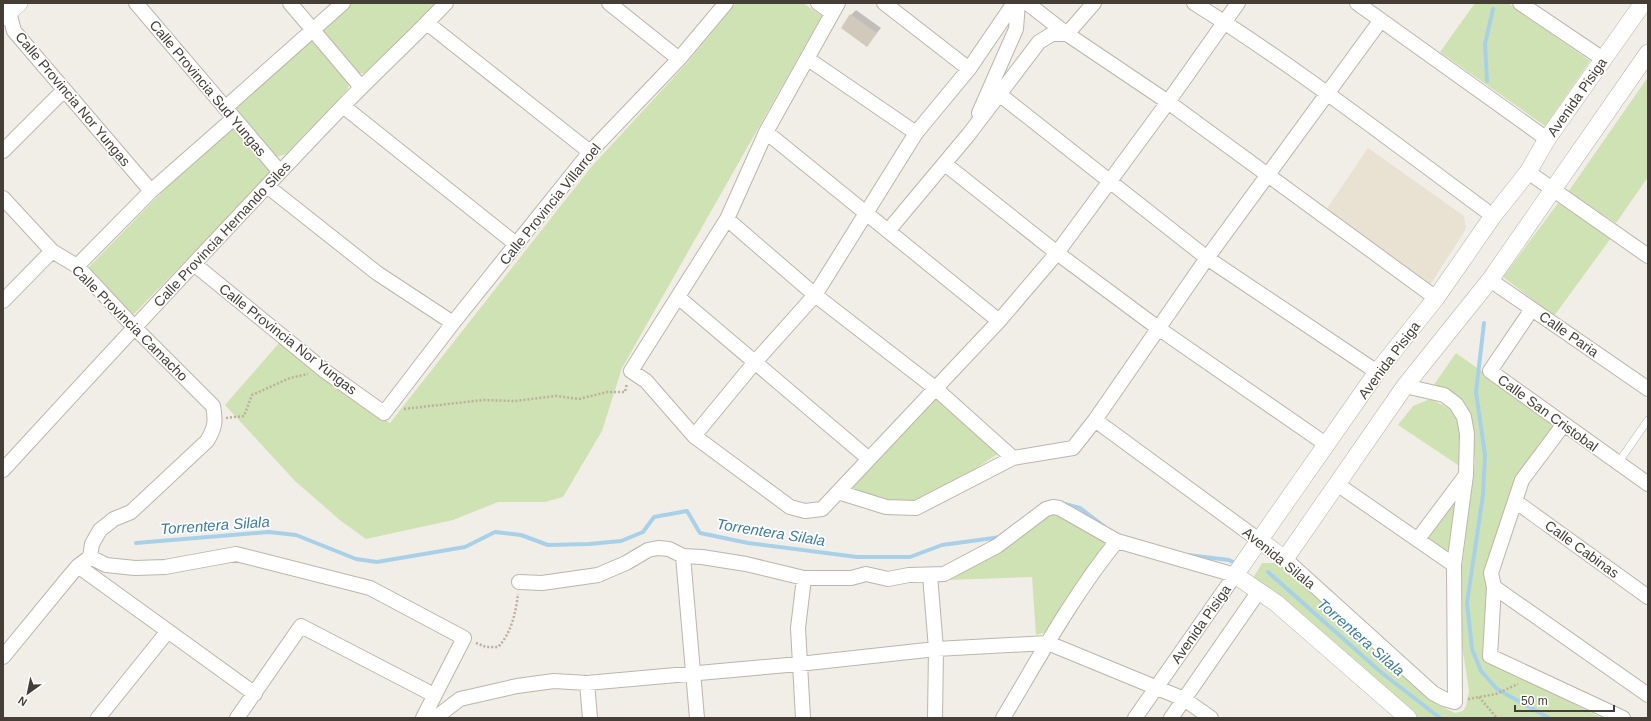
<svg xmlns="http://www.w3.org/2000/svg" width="1651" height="721" font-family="Arial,sans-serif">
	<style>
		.education { fill: #e9e2d2 }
		.green { fill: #cfe2b3 }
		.shadow { fill: #0003 }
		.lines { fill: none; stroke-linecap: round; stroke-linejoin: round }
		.stream { stroke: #a8d1e9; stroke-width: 4 }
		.building { fill: #d2c9bd }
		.service-casing { stroke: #bcb5aa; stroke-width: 8 }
		.minor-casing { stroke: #bcb5aa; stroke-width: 16 }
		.tertiary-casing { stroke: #bcb5aa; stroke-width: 18 }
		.path { stroke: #bcb09d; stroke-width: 2.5; stroke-dasharray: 2 2; stroke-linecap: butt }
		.service { stroke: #fff; stroke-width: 7 }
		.minor { stroke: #fff; stroke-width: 14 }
		.tertiary { stroke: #fff; stroke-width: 17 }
		.labels { text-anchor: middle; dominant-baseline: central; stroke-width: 3.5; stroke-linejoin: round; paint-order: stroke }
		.street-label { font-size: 14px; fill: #443e36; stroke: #fff }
		.water-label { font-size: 15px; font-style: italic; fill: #3a7ca5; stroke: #fff }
	</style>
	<rect width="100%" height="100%" fill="#f1eee7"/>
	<!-- education -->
	<path class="education" d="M1368,148L1464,216L1466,229L1428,288L1322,216Z"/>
	<!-- green -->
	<path class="green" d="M342,3H437L366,74L358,73L321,29Z
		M736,3H803L822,16L622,368L602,431L563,497L545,502H498L453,520L366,539L341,521L295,481L225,405L279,343L348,397L390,423L592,166L687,63Z
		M1475,3H1508L1590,61L1545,126L1440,52Z
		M310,41H313L349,81L348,89L286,154L277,157L271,154L236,110V107Z
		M1648,77V177L1616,223L1568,192Z
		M232,128L271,173L133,315L89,267L163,191Z
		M1558,203L1611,238L1554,316L1503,277Z
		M1456,353L1558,425L1517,478L1487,583L1484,651L1486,660L1602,718H1419C1366,669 1312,621 1252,580L1262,563H1278L1288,568L1438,705L1455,713L1463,711L1466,706L1469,691L1460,632L1459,591L1475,461L1470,415L1458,396L1433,386Z
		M935,397L998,454C967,473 930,506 890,503C878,502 864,494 852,490L850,484Z
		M1430,399C1468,415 1461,430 1461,467L1398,425L1413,406Z
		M1458,494L1450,554L1426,539Z
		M1057,514L1107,540L1047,632L1036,635L1032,577L948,580L1006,547L1046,515Z"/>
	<!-- shadow -->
	<path class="shadow" d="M856,10L881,28L867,45L851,15Z"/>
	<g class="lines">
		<!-- stream -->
		<path class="stream" d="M1487,81L1485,44L1493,9
			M1484,323L1476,392L1485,455L1483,495L1467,603L1472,649L1481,671L1497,689L1549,718
			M1061,503L1080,508L1105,527
			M136,543L269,532L296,535L356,559L377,562L465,547L495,532L521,535L548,545L589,544L621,541L643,532L654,517L687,511L700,533L748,543L857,557H910L942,545L1001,537
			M1188,555L1229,560L1238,565
			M1268,572L1382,673L1440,718"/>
	</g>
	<!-- building -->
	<path class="building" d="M850,14L877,33L867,47L841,28Z"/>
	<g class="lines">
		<defs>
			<path id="service" d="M1618,463L1648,420"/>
			<path id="minor" d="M136,3L280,172
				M290,3L361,87
				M609,3L679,59
				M818,3L832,13
				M838,3L766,132L727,219L631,371L646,381L694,436L790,507L805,511L822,509L999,321L1057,253L1168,102L1238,3
				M884,3L969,69
				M1027,3L1067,34L1168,102L1436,298
				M1194,3C1298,68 1395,144 1493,216
				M1357,3L1547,139
				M1520,3L1603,59
				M3,4L9,12L14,31L151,191
				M427,23L590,152
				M808,59L916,133
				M999,94L1207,258L1377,372
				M343,106L516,244
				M225,108L343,3
				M979,113L1016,29L1018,3
				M766,132L999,321
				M3,151L64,90
				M945,164L1057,253L1158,328L1327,445
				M1528,172L1648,256
				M267,186L377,273L453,323
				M3,198L52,251L77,266L134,327L213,406C216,421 215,428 207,441L131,512L114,519L100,530L92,544L90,557L78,566L67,579L3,657
				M727,219L815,295L935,388L1013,458
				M888,231L969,134L1039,42L1052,34H1067L1094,3
				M194,264L325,371L384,413L453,323L590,152L679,59L726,3
				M77,266L151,191L234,118
				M1490,280L1648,389
				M678,297L869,459
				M3,301L52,251
				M1532,309L1490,371L1648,484
				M1095,420L1260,541
				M1564,424L1522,480L1491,573L1494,587L1490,656L1623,718
				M694,436L755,362L815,295L916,133L969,69L1014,3
				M3,470C115,348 228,226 343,106C377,71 413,38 446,3
				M1337,484L1454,565
				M838,492L886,507L916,508L1013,458L1073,448L1095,420L1207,258L1381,20
				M1515,501L1648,597
				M1418,539L1466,475
				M683,556L697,718
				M90,557L106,565L135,568L165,567L236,554L370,588L464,638L423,718
				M1285,559L1433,693L1444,699L1455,702L1454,565L1466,475L1467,434L1464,417L1456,404L1444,395L1405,386
				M78,566L255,694
				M930,575L936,649L935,718
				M519,582L542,583L598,575L626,563L648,550L658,548L669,549L683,556L702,557L746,564L804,578H851L866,574L888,579L909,575L944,574L997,546L1046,509L1053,507L1059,508L1117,541L1235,575L1135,718
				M1494,587L1648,695
				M587,683L590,718
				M98,718L168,631
				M237,718L301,626L434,695
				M435,718L460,699L517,686L554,681L587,683L799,664L936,649L1048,643L1184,699L1211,718
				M803,718L798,628L804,578
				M1003,718C1039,658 1073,595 1117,541
				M1171,718L1259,591"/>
			<path id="tertiary" d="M3,17L19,3
				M1260,541L1285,559L1405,386L1490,280L1648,53
				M1408,718L1276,603L1235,575L1377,372L1436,298L1493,216L1528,172L1547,139L1643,3"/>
		</defs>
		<!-- service casing -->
		<use href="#service" class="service-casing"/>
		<!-- minor casing -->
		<use href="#minor" class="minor-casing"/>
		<!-- tertiary casing -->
		<use href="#tertiary" class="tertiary-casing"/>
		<!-- path -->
		<path class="path" d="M404,409L483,400L515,401L556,396L579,399L607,392H625L627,383
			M226,418L244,416L252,395L290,378L308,374
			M476,643L486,647H498C511,634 516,612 518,594
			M1479,697L1497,718
			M1468,699L1496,694L1518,684"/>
		<!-- service -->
		<use href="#service" class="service"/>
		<!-- minor -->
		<use href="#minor" class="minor"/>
		<!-- tertiary -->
		<use href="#tertiary" class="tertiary"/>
	</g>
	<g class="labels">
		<!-- street labels -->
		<g class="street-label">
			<text transform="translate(208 88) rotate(50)">Calle Provincia Sud Yungas</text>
			<text transform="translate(1577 97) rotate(-55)">Avenida Pisiga</text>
			<text transform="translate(73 99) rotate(50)">Calle Provincia Nor Yungas</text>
			<text transform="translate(550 204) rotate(-51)">Calle Provincia Villarroel</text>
			<text transform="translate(222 234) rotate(-47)">Calle Provincia Hernando Siles</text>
			<text transform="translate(130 323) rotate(45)">Calle Provincia Camacho</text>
			<text transform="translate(1569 334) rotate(35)">Calle Paria</text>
			<text transform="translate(288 339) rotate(38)">Calle Provincia Nor Yungas</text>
			<text transform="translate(1389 360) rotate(-53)">Avenida Pisiga</text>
			<text transform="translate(1548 413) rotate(36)">Calle San Cristobal</text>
			<text transform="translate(1582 549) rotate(36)">Calle Cabinas</text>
			<text transform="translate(1279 558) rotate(39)">Avenida Silala</text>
			<text transform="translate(1201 624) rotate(-55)">Avenida Pisiga</text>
		</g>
		<!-- water labels -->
		<g class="water-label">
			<text transform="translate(215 525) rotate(-4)">Torrentera Silala</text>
			<text transform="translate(771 532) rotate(9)">Torrentera Silala</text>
			<text transform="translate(1361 637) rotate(41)">Torrentera Silala</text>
		</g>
	</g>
	<!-- border -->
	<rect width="1651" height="721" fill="none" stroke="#443e36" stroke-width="8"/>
	<!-- north arrow -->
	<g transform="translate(28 693) rotate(213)" stroke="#ffffff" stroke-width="3" paint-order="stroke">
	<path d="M0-3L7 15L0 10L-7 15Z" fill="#443e36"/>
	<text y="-6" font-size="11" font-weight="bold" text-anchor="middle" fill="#443e36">N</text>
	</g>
	<!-- scale -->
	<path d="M1515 705v6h99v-6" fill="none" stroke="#443e36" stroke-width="2"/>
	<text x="1521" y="705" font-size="12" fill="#443e36" stroke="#ffffff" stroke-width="3" paint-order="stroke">50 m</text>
</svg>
